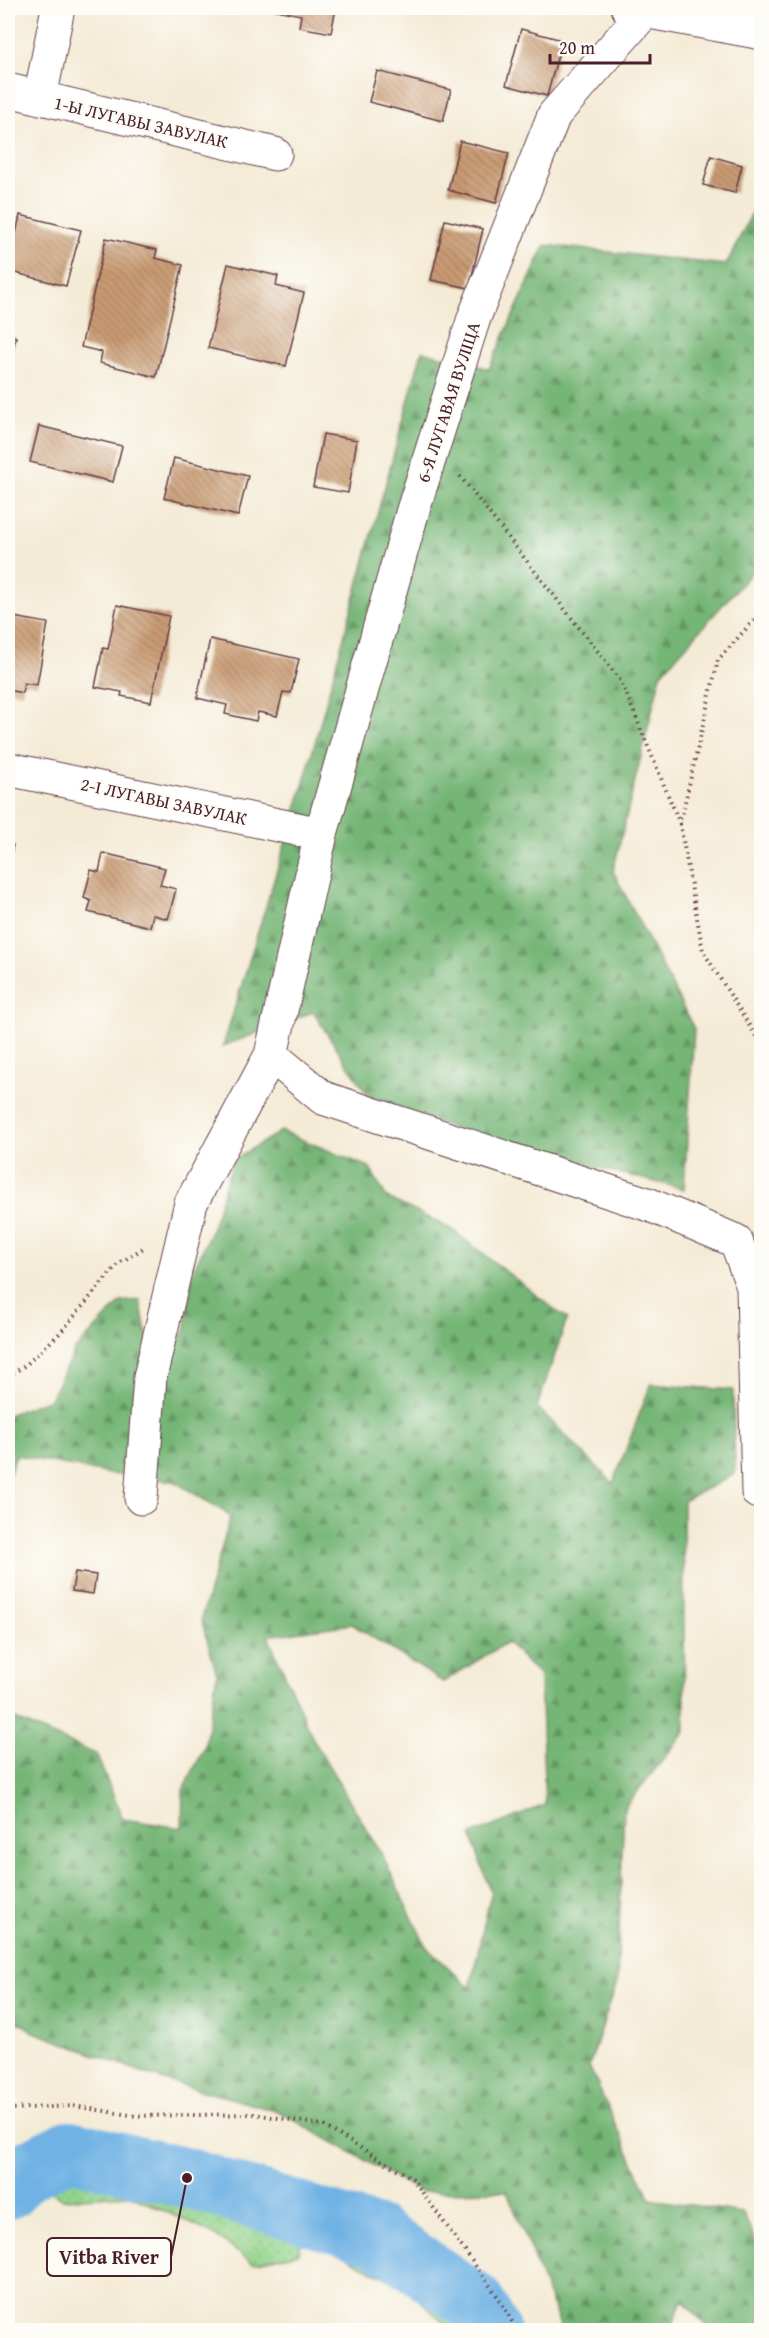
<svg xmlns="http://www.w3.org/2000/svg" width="769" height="2338" font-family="'Gentium Book Plus',serif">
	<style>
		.grass { fill: url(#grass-dots); stroke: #6e795a; stroke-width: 1.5 }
		.forest { fill: url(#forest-firs); stroke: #606a50; stroke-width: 1.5; fill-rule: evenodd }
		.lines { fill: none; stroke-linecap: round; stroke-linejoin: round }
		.river { stroke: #6fb2e4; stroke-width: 60 }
		.building { fill: url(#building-back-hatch) }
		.minor-casing { stroke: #643e45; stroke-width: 35 }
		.path { stroke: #643e45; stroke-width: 4; stroke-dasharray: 1.5 4.5; stroke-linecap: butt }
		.minor { stroke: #fff; stroke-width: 33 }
		.labels { text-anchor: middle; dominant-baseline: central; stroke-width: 5; stroke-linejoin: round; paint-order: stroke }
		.street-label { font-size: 18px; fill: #4a1f2b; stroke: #fdfcf7 }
		.leader { fill: none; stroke: #4a1f2b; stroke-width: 2 }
		.callout-dot { fill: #4a1f2b; stroke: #fdfcf7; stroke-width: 2 }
		.callout { fill: #fdfcf7; stroke: #4a1f2b; stroke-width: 2 }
		.callout-label { font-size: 20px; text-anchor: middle; font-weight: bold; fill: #4a1f2b }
	</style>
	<defs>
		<pattern id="grass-dots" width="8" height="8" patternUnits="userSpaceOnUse" patternTransform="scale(1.5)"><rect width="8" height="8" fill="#92d38a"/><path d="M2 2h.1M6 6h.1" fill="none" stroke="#7fb577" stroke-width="1.8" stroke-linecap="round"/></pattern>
		<pattern id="forest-firs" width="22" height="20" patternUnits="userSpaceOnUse" patternTransform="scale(1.5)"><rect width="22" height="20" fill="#75b576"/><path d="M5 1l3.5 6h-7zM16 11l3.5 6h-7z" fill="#629361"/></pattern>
		<pattern id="building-back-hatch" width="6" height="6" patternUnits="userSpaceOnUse" patternTransform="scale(1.5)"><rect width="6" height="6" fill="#c99b73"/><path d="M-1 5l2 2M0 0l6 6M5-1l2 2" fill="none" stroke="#a57e5f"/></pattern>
	</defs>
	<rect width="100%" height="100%" fill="#fdfcf7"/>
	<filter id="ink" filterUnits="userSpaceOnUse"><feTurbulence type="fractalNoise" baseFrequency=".0167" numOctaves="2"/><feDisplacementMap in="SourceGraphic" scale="12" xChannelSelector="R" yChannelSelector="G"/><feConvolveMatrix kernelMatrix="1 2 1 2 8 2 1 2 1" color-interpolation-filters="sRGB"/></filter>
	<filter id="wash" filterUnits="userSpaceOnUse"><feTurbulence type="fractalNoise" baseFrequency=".008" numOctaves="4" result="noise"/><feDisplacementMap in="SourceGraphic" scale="24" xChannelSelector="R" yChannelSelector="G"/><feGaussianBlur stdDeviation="1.35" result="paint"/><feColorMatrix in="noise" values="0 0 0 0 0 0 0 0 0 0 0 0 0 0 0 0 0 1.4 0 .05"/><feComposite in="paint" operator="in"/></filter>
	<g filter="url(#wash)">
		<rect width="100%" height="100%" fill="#f4ebd6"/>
		<!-- grass -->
		<path class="grass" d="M68,2144H106L271,2196L304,2224L299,2253L253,2263L211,2233L131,2195L62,2199L32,2178Z
			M359,2219L395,2226L502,2330H451L408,2289L342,2255V2234Z"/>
		<!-- forest -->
		<path class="forest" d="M761,195V562L661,674L613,871L694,1029L684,1189L485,1140L369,1097L313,1012L223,1046L305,779L422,351L489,369L545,245L726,265Z
			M281,1131L369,1167L387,1198L450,1228L567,1319L537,1407L613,1483L651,1384L733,1390L735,1474L683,1501L685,1732L624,1808L617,1982L589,2066L650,2199L743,2213L761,2253V2330H711L682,2300L671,2330H562L507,2191L421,2192L280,2112L163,2080L34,2032L8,2015V1716L96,1754L123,1819L182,1828L183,1790L204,1749L217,1674L201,1619L231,1516L174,1481L111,1474L16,1455L8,1478V1415L50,1399L75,1350L121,1302L140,1300L146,1331L159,1367L185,1331L193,1271L211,1231L233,1160ZM352,1624L443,1682L507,1642L540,1676L545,1805L471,1835L491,1893L470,1988L426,1946L382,1855L313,1739L268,1636Z"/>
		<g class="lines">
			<!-- river -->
			<path class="river" d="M8,2189L22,2173L69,2150L187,2178L377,2236L474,2302L490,2330"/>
		</g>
		<g id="blocks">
			<!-- building -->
			<path class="building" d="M271,9V8H336L331,33L299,27L301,15Z
				M521,29L562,40L547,96L506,85Z
				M377,71L451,90L443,121L369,102Z
				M460,141L509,153L496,203L448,190Z
				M711,156L742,165L735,193L703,185Z
				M20,215L81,230L66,286L8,271Z
				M445,220L483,229L469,288L431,280Z
				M106,238L157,250L155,258L183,265L156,377L100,363L102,352L81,347Z
				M228,264L278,276L276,286L304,293L286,366L208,348Z
				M8,335L16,337L8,368Z
				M39,426L122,446L113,482L30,462Z
				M323,434L357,440L348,493L313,487Z
				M174,458L248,476L238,516L164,498Z
				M117,605L169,616L151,702L121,696L122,692L95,687L103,648L108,649Z
				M8,616L48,623L37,685L24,683L22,693L8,690Z
				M210,639L299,659L291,693L283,692L277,716L258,712L256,721L225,714L227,705L197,698Z
				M8,844L13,845L9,865H8Z
				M103,853L165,868L160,885L176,889L168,919L153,915L150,927L88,912L91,901L84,898L91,870L99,872Z
				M75,1572L96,1575L93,1594L72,1591Z"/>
		</g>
	</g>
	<g filter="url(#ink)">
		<use href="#blocks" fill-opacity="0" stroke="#643e45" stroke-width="1.5"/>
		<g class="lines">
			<defs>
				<path id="minor" d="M628,8L762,33
					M8,90L275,154
					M40,98L58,8
					M8,769L321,834
					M271,1055L323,1098L650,1205L736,1241L753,1287L758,1492
					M141,1498L150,1377L191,1203L271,1055L321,834L413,510L474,318L554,115L648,8"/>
			</defs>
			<!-- minor casing -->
			<use href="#minor" class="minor-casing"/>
			<!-- path -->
			<path class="path" d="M460,476L621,681L680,824
				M762,611L718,660L680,824L703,951L762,1046
				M8,1377L27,1364L61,1332L118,1264L145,1247
				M8,2109L73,2106L136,2116L254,2114L322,2125L412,2178L498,2297L517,2330"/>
			<!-- minor -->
			<use href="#minor" class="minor"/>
		</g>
	</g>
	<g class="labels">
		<!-- street labels -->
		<g class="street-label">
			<text transform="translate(141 122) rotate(13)">1-Ы ЛУГАВЫ ЗАВУЛАК</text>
			<text transform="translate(448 402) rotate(-72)">6-Я ЛУГАВАЯ ВУЛІЦА</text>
			<text transform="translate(164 801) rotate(12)">2-І ЛУГАВЫ ЗАВУЛАК</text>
		</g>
	</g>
	<!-- callouts -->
	<path class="leader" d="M187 2178L171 2257"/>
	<circle class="callout-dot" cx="187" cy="2178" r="6"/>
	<rect class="callout" x="47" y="2238" width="124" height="38" rx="6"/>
	<g class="callout-label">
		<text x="109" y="2264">Vitba River</text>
	</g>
	<!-- margin -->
	<rect width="769" height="2338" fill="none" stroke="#fdfcf7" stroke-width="30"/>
	<!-- scale -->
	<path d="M550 54v9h100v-9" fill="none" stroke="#4a1f2b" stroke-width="3"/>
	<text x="559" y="54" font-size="18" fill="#4a1f2b" stroke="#fdfcf7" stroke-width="4.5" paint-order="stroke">20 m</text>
</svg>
